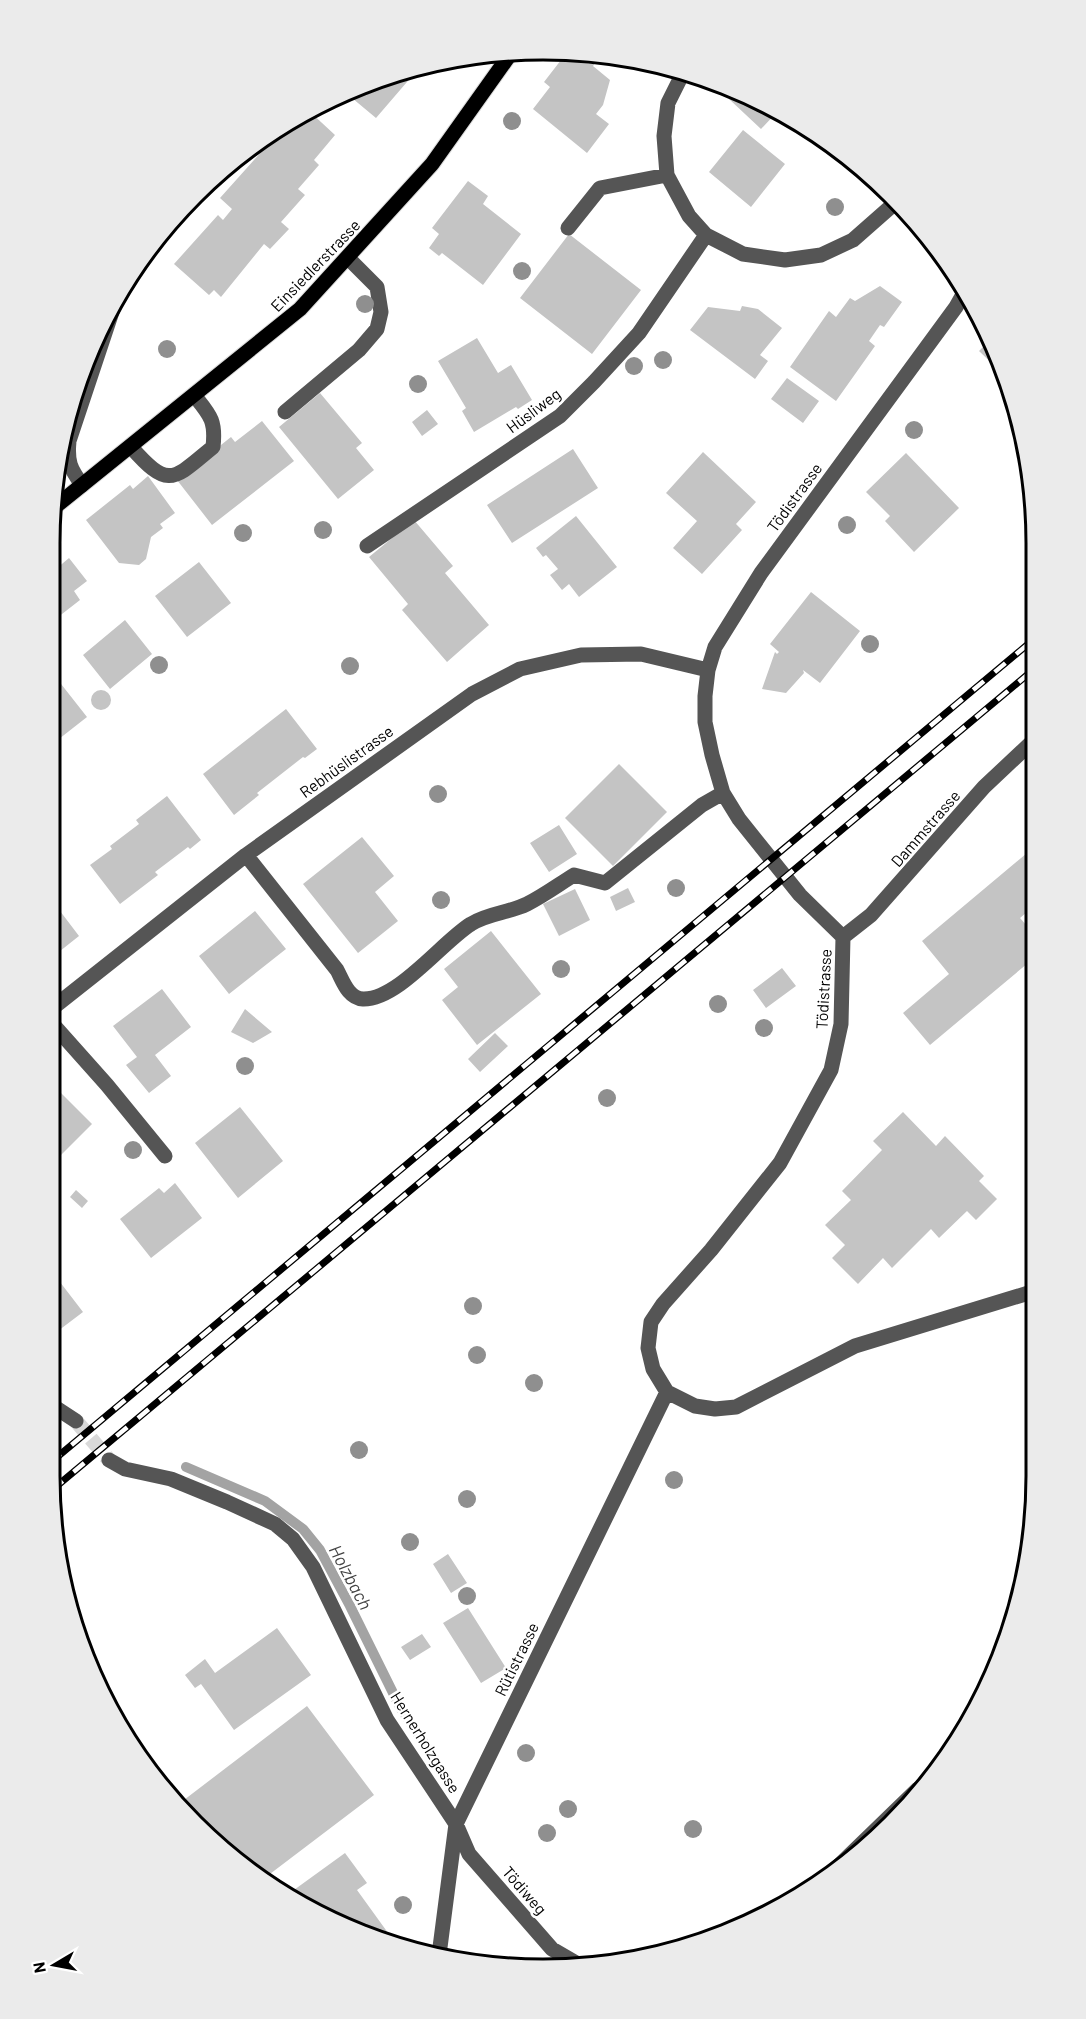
<svg xmlns="http://www.w3.org/2000/svg" width="1086" height="2019" font-family="Barlow,sans-serif">
	<style>
		.lines { fill: none; stroke-linecap: round; stroke-linejoin: round }
		.stream { stroke: #a3a3a3; stroke-width: 10 }
		.building { fill: #c4c4c4 }
		.minor-tunnel { stroke: #d9d9d9; stroke-width: 15; stroke-dasharray: 15 8; stroke-linecap: butt }
		.major-casing { stroke: #dbdbdb; stroke-width: 17 }
		.minor { stroke: #555; stroke-width: 15 }
		.major { stroke: #000; stroke-width: 15 }
		.rail-casing { stroke: #000; stroke-width: 7 }
		.rail { stroke: #fff; stroke-width: 4.5; stroke-dasharray: 14; stroke-linecap: butt }
		.tree { fill: #8f8f8f }
		.labels { text-anchor: middle; dominant-baseline: central; stroke-width: 5; stroke-linejoin: round; paint-order: stroke }
		.street-label { font-size: 16px; fill: #000; stroke: #fff }
		.water-label { font-size: 18px; font-style: italic; fill: #444; stroke: #fff }
		.rim { fill: none; stroke: #000; stroke-width: 3 }
	</style>
	<rect width="100%" height="100%" fill="#fff"/>
	<g class="lines">
		<!-- stream -->
		<path class="stream" d="M186,1467L265,1501L303,1529L320,1550L350,1606L400,1707L434,1758"/>
	</g>
	<!-- building -->
	<path class="building" d="M568,51L590,53L598,59L593,66L610,80L603,105L596,114L609,124L587,153L533,109L550,87L544,82Z
		M419,68L376,118L346,93L385,76Z
		M737,91L762,101L778,111L761,129L729,99Z
		M308,110L335,135L314,160L319,165L298,189L305,195L281,222L289,229L270,249L264,244L221,297L214,290L209,295L174,264L218,215L223,220L232,209L220,198L263,150L256,144L297,115Z
		M743,130L785,164L751,207L709,172Z
		M468,181L488,196L483,204L521,234L483,285L442,253L439,256L429,248L439,234L432,228Z
		M569,234L641,290L592,354L520,298Z
		M880,286L902,302L884,327L880,325L869,341L875,346L836,401L790,367L829,311L836,317L850,298L855,301Z
		M742,306L758,309L782,328L760,355L768,361L755,379L690,330L708,307L740,311Z
		M477,338L498,373L511,365L532,400L518,409L516,407L474,432L462,411L466,408L438,361Z
		M991,339L999,354L1005,376L979,351Z
		M787,378L819,401L803,423L771,399Z
		M320,393L362,443L356,448L374,470L338,499L279,427Z
		M427,410L438,424L422,436L412,422Z
		M262,421L294,461L212,525L177,480L231,437L235,442Z
		M573,449L598,488L512,543L487,505Z
		M703,452L756,502L736,524L742,530L702,574L673,548L697,521L666,493Z
		M906,453L959,508L914,552L885,521L890,516L866,492Z
		M148,476L175,513L160,524L163,528L151,537L146,559L139,565L119,563L86,520L130,485L133,489Z
		M576,516L617,567L579,597L569,584L562,590L550,575L558,569L546,555L543,557L536,548Z
		M414,520L453,566L445,573L489,625L447,662L402,610L408,604L369,557Z
		M69,558L87,581L74,591L80,600L53,621L50,618V562L56,569Z
		M199,562L231,603L187,637L155,596Z
		M811,592L860,631L820,683L803,670L804,673L786,693L762,689L775,652L777,654L779,652L770,644Z
		M125,620L152,654L110,689L83,655Z
		M54,675L87,717L50,746V677Z
		M91 700a10 10 0 1 1 20 0a10 10 0 1 1-20 0Z
		M286,709L317,749L305,758L303,757L257,793L259,795L234,815L203,774Z
		M619,764L667,812L613,866L565,818Z
		M167,796L201,840L190,849L188,847L155,872L158,875L120,904L90,865L112,849L110,846L139,824L136,820Z
		M559,825L577,854L549,872L530,843Z
		M362,837L394,876L375,892L398,921L358,953L303,884Z
		M1033,848L1034,906L1020,918L1027,926L1030,923L1034,928V958L930,1045L903,1013L949,974L922,941Z
		M628,888L635,902L616,911L610,897Z
		M575,889L590,920L559,936L543,904Z
		M57,907L79,936L50,959V913Z
		M255,911L286,949L229,994L199,956Z
		M491,931L541,994L477,1045L442,1000L458,987L444,969Z
		M782,968L796,986L766,1008L753,990Z
		M162,989L191,1027L155,1055L171,1076L149,1093L126,1065L137,1057L113,1026Z
		M245,1009L272,1032L253,1043L231,1032Z
		M495,1033L508,1046L480,1072L468,1059Z
		M50,1082L92,1124L50,1166Z
		M240,1107L283,1161L238,1198L195,1143Z
		M903,1112L936,1146L945,1136L984,1176L979,1181L997,1199L976,1220L967,1211L939,1238L931,1229L892,1268L883,1258L858,1284L832,1258L845,1245L825,1225L851,1200L842,1191L882,1150L873,1141Z
		M175,1183L202,1218L151,1258L120,1219L159,1188L164,1193Z
		M76,1190L88,1201L82,1208L70,1197Z
		M50,1269L83,1312L50,1337Z
		M448,1554L467,1583L451,1593L433,1564Z
		M468,1608L506,1668L481,1683L443,1623Z
		M277,1628L311,1675L234,1730L201,1684L195,1688L185,1675L205,1659L215,1673Z
		M422,1634L431,1647L410,1660L401,1647Z
		M307,1706L374,1795L262,1880L180,1803Z
		M345,1853L367,1883L357,1890L396,1944L287,1895Z"/>
	<g class="lines">
		<!-- minor-tunnel -->
		<path class="minor-tunnel" d="M76,1421L109,1460"/>
		<defs>
			<path id="major" d="M51,510L300,309L432,164L511,53"/>
		</defs>
		<!-- major casing -->
		<use href="#major" class="major-casing"/>
		<!-- minor -->
		<path class="minor" d="M684,71L668,103L664,136L667,175L689,216L706,235L743,254L785,260L821,255L853,240L895,203
			M568,228L600,188L667,175
			M965,291L956,307L761,573L715,647L708,670L705,696V722L712,755L723,793L739,819L800,895L843,937L841,1024L831,1070L780,1163L711,1250L663,1304L651,1322L648,1348L653,1369L667,1392L695,1406L715,1409L736,1407L855,1346L1035,1291
			M285,412L359,350L377,329L381,312L377,287L348,258
			M131,447C169,490 173,480 213,447C216,420 210,415 194,395
			M82,485C70,468 67,462 69,441L116,300
			M367,546L560,416L594,382L639,333L706,235
			M246,855L337,970C343,981 348,998 363,999C398,1000 443,941 471,924C488,913 509,913 527,904C543,896 558,885 574,875L605,883L702,805L723,793
			M843,937L871,915L984,787L1033,741
			M50,1010L246,855L472,694L520,669L581,655L641,654L708,670
			M50,1021L107,1085L165,1156
			M50,1404L76,1421
			M109,1460L125,1469L171,1479L227,1502L275,1524L293,1539L313,1567L387,1720L456,1824L469,1854L552,1949L583,1967
			M822,1882L918,1789
			M439,1955L456,1824L667,1392"/>
		<!-- major -->
		<use href="#major" class="major"/>
		<defs>
			<path id="rail" d="M50,1463L1033,640
				M52,1490L1033,670"/>
		</defs>
		<!-- rail casing -->
		<use href="#rail" class="rail-casing"/>
		<!-- rail -->
		<use href="#rail" class="rail"/>
	</g>
	<!-- trees -->
	<g class="tree">
		<circle cx="512" cy="121" r="9"/>
		<circle cx="835" cy="207" r="9"/>
		<circle cx="522" cy="271" r="9"/>
		<circle cx="365" cy="304" r="9"/>
		<circle cx="167" cy="349" r="9"/>
		<circle cx="663" cy="360" r="9"/>
		<circle cx="634" cy="366" r="9"/>
		<circle cx="418" cy="384" r="9"/>
		<circle cx="914" cy="430" r="9"/>
		<circle cx="847" cy="525" r="9"/>
		<circle cx="323" cy="530" r="9"/>
		<circle cx="243" cy="533" r="9"/>
		<circle cx="870" cy="644" r="9"/>
		<circle cx="159" cy="665" r="9"/>
		<circle cx="350" cy="666" r="9"/>
		<circle cx="438" cy="794" r="9"/>
		<circle cx="676" cy="888" r="9"/>
		<circle cx="441" cy="900" r="9"/>
		<circle cx="561" cy="969" r="9"/>
		<circle cx="718" cy="1004" r="9"/>
		<circle cx="764" cy="1028" r="9"/>
		<circle cx="245" cy="1066" r="9"/>
		<circle cx="607" cy="1098" r="9"/>
		<circle cx="133" cy="1150" r="9"/>
		<circle cx="473" cy="1306" r="9"/>
		<circle cx="477" cy="1355" r="9"/>
		<circle cx="534" cy="1383" r="9"/>
		<circle cx="359" cy="1450" r="9"/>
		<circle cx="674" cy="1480" r="9"/>
		<circle cx="467" cy="1499" r="9"/>
		<circle cx="410" cy="1542" r="9"/>
		<circle cx="467" cy="1596" r="9"/>
		<circle cx="526" cy="1753" r="9"/>
		<circle cx="568" cy="1809" r="9"/>
		<circle cx="693" cy="1829" r="9"/>
		<circle cx="547" cy="1833" r="9"/>
		<circle cx="403" cy="1905" r="9"/>
	</g>
	<g class="labels">
		<!-- street labels -->
		<g class="street-label">
			<text transform="translate(315 265) rotate(-46)">Einsiedlerstrasse</text>
			<text transform="translate(533 410) rotate(-37)">Hüsliweg</text>
			<text transform="translate(794 497) rotate(-54)">Tödistrasse</text>
			<text transform="translate(346 761) rotate(-36)">Rebhüslistrasse</text>
			<text transform="translate(925 828) rotate(-49)">Dammstrasse</text>
			<text transform="translate(823 989) rotate(-87)">Tödistrasse</text>
			<text transform="translate(516 1659) rotate(-64)">Rütistrasse</text>
			<text transform="translate(426 1742) rotate(58)">Hernerholzgasse</text>
			<text transform="translate(525 1890) rotate(49)">Tödiweg</text>
		</g>
		<!-- water labels -->
		<g class="water-label">
			<text transform="translate(351 1577) rotate(62)">Holzbach</text>
		</g>
	</g>
	<!-- crop -->
	<path d="M0 0H1086V2019H0ZM543 60H543A483 483 0 0 1 1026 543V1476A483 483 0 0 1 543 1959H543A483 483 0 0 1 60 1476V543A483 483 0 0 1 543 60Z" fill="#ebebeb" fill-rule="evenodd"/>
	<path class="rim" d="M543 60H543A483 483 0 0 1 1026 543V1476A483 483 0 0 1 543 1959H543A483 483 0 0 1 60 1476V543A483 483 0 0 1 543 60Z"/>
	<!-- north arrow -->
	<g transform="translate(54 1965) rotate(260)" stroke="#ffffff" stroke-width="4.5" paint-order="stroke">
	<path d="M0-4.5L10 22L0 15L-10 22Z" fill="#000000"/>
	<text y="-9" font-size="16" font-weight="bold" text-anchor="middle" fill="#000000">N</text>
	</g>
</svg>
